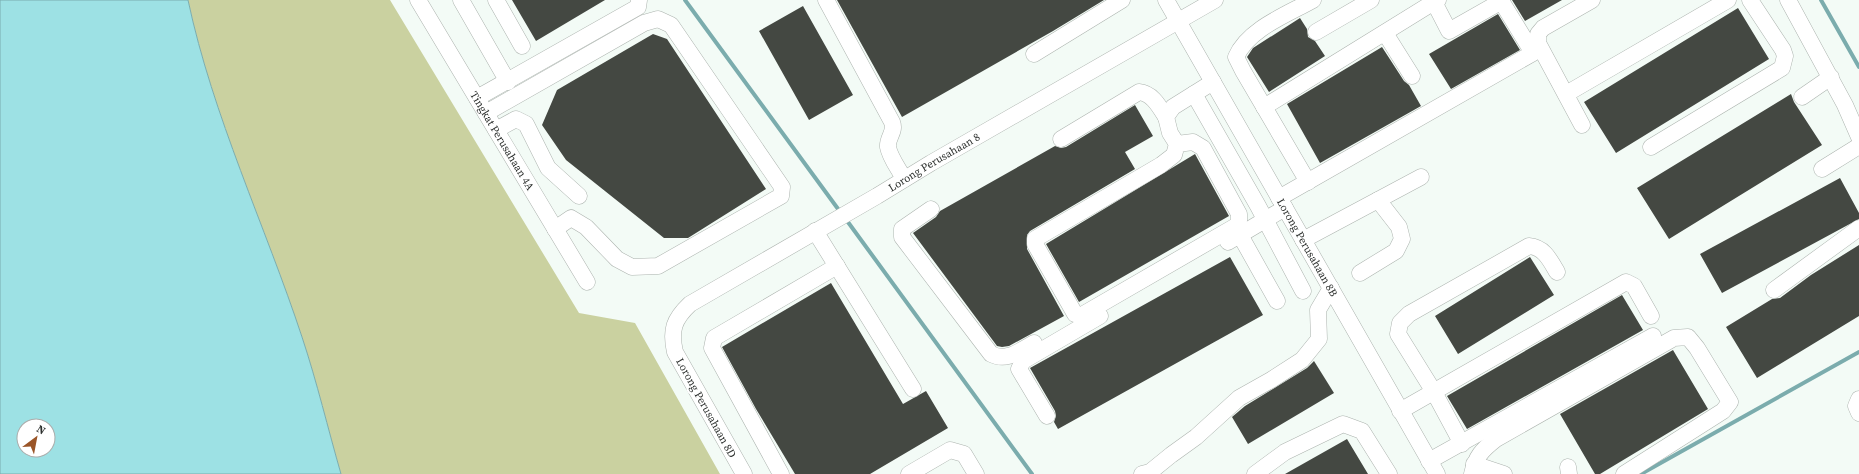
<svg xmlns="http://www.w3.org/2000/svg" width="1859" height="474" font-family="'Source Serif 4',serif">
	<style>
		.green { fill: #cad1a0 }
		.water { fill: #9de1e4; stroke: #7bacad; fill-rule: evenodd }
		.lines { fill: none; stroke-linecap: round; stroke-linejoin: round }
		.stream { stroke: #7bacad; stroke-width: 4 }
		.building { fill: #444842 }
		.minor-casing { stroke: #acb3ae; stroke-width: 17 }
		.minor { stroke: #fff; stroke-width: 16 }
		.labels { text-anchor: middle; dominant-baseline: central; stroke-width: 4; stroke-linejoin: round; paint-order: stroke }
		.street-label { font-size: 11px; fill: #2d302e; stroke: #fff }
	</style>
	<rect width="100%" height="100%" fill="#f3fbf6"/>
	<!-- green -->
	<path class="green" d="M188,0H390L579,313L635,323L720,474H341C328,429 317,382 302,337C265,225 213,117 188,0Z"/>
	<!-- water -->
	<path class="water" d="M0,0H188C213,117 265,225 302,337C317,382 328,429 341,474H0ZM24,426H48V450H24Z"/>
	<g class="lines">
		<!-- stream -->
		<path class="stream" d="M685,0L841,213
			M1821,0L1859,67
			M845,218L1032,474
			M1641,474L1859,352"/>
	</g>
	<!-- building -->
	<path class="building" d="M512,0H605L536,41Z
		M837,0H1104L1053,31L902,117Z
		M1512,0H1562L1525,21Z
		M803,6L853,95L809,120L759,31Z
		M1738,8L1769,59L1616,153L1584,102Z
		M1498,14L1520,50L1451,89L1429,54Z
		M1300,18L1307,29L1308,37L1315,41L1325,56L1269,92L1247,57L1253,48Z
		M653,34L667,39L766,189L688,238H664L566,160L542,125L557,90Z
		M1382,47L1404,81L1409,85L1421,106L1320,163L1287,104Z
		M1791,94L1794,102L1822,145L1669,239L1637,188Z
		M1135,105L1153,136L1125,152L1135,169L1030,231L1027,235V249L1064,316L1009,346L1002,347L997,346L913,233L936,217L940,211L1055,146L1061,148L1066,147Z
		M1195,154L1229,216L1079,302L1046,244Z
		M1840,178L1859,213V219L1722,293L1700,254Z
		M1859,245V316L1757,378L1726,327L1772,299L1780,298L1811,275Z
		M1230,257L1263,315L1058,429L1054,422L1056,416L1055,411L1030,368Z
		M1530,257L1554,295L1458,354L1435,316Z
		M831,283L903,404L926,391L948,428L870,474H795L756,409L722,347Z
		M1622,295L1643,330L1467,429L1447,396Z
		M1673,350L1708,409L1600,474H1595L1560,414Z
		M1314,361L1334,393L1248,444L1232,417L1245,406L1307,368Z
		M1347,439L1368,474H1285Z"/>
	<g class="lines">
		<defs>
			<g id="minor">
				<path id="s1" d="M418,0L587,282"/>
				<path d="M461,0L508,82"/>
				<path d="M496,0L522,46"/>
				<path d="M826,0L892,122C896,132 887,137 888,147C890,158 899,169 904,179"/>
				<path id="s2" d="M1166,0L1437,474"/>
				<path d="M1788,0L1845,105L1859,137"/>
				<path d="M1316,32L1371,0"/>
				<path d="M1385,33L1412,76"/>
				<path d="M1034,54L1122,0"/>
				<path d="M1194,94L1258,206L1303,291"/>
				<path d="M1566,94L1728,0"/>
				<path d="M1802,97L1831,77"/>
				<path d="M477,98L638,7L639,0"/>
				<path d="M1264,107L1434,2"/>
				<path d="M486,113L644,23L658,19L671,25L782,187L781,196L658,266L632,267L617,259L586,227L571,218L555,229"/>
				<path d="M1582,125L1538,43V34L1543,28L1592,0"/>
				<path d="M496,130L516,119L526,124L548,168L579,196"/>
				<path d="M1061,139L1139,92C1152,93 1159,106 1166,117"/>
				<path d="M1177,144L1193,142L1203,148L1239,214V221L1236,226L1082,315L1075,314L1035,244V239L1161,165L1174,155L1177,144L1170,133L1166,117L1173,107L1213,82"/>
				<path d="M1651,147L1782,68L1785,56L1783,50L1750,0"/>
				<path d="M1822,169L1859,146"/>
				<path d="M1308,182L1243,71L1236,57C1248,29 1288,14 1313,0"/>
				<path d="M1279,198L1533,53L1503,4L1500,2L1449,31L1434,2L1438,0"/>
				<path d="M931,209L902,229V237L991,354C1007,362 1019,351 1034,343"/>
				<path d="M815,231L913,389"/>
				<path d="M1240,235L1277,301"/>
				<path d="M1303,240L1421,177"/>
				<path d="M1228,242L1285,208"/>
				<path d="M1360,273L1396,251L1402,239L1399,227L1378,200"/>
				<path d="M1774,290L1859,228"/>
				<path d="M1859,399L1856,406L1859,413"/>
				<path d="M1400,411L1626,282L1634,286L1651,316"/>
				<path d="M1047,416L1019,369L1023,361L1100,316"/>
				<path d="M1462,444L1434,392L1398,334L1400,323L1409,314L1529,246C1544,247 1550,260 1557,272"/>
				<path d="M1429,461L1653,336"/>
				<path d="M1474,464L1504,474"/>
				<path d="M1568,467L1569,474"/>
				<path id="s3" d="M744,474L675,352C670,330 674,319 690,304L877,196L931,163L1215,0"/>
				<path d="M781,474L712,348L714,338L837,266"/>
				<path d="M909,474L950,450L964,454L976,474"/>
				<path d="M1142,474L1150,472L1171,455L1196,437L1239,398L1271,380L1302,360L1319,339L1318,310L1331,288"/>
				<path d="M1255,474L1285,452L1343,424L1362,431L1389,474"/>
				<path d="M1472,474C1476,456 1482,450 1496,439L1674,338L1688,337L1697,348L1730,402L1723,411L1624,474"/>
			</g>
		</defs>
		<!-- minor casing -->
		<use href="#minor" class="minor-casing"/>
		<!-- minor -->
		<use href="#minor" class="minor"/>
	</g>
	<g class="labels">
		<!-- street labels -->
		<g class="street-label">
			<text stroke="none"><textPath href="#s1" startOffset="164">Tingkat Perusahaan 4A</textPath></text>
			<text stroke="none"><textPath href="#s3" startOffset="476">Lorong Perusahaan 8</textPath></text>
			<text stroke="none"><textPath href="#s2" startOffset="285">Lorong Perusahaan 8B</textPath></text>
			<text transform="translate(706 408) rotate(61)">Lorong Perusahaan 8D</text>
		</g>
	</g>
	<!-- north arrow -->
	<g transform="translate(36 438) rotate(32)"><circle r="19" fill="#ffffff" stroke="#abacab"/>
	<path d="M0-3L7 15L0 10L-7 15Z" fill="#9a5528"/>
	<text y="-6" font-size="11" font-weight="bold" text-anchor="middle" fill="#2d302e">N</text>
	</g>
</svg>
